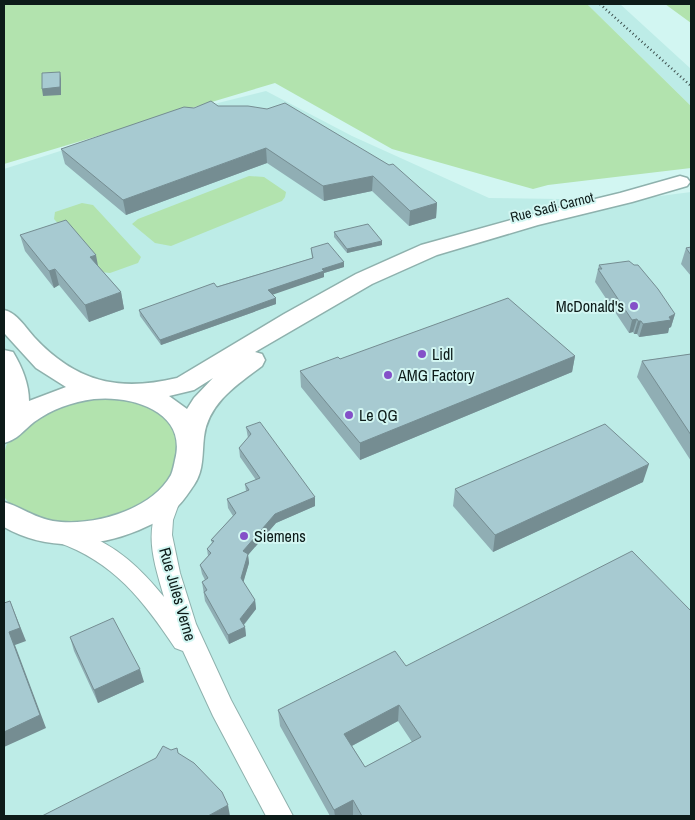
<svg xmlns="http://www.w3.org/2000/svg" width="695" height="820" font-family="'Archivo Narrow',sans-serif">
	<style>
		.built { fill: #bdece7 }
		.green { fill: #b2e3ae }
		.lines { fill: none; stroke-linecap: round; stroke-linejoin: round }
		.street-casing { stroke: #8eb1ad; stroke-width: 2 }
		.secondary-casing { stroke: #8eb1ad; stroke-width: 3 }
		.street { fill: #fff; fill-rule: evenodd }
		.secondary { fill: #fff; fill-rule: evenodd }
		.rail { stroke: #3c4f4d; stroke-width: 2.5; stroke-dasharray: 1 3; stroke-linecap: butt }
		.wall { fill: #90aeb4; fill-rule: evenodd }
		.shaded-wall { fill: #758d92 }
		.building { fill: #a7cad1; stroke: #758d92; fill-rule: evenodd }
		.poi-dot { fill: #8450c8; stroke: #d2f6f2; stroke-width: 2 }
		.labels { text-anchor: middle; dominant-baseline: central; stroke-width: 4; stroke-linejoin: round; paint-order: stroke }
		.far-street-label { font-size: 14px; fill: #0d1b19; stroke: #d2f6f2 }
		.poi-label { font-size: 16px; fill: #0d1b19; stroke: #d2f6f2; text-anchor: start }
		.street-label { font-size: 16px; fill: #0d1b19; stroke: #d2f6f2 }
	</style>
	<rect width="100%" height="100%" fill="#d2f6f2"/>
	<!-- built -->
	<path class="built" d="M587,4H620L691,69V106Z
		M266,91L352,136L489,198L629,200L691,192V816H4V169L182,112Z"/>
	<!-- green -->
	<path class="green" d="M4,4H587L691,106V168L548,185L533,189L392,149L275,83L4,164Z
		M665,4H691V23Z
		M249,176L264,177L286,192L285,197L282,201L171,246L155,243L132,224L138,219Z
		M82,203L93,205L141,257L138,263L110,273L101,272L54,219L55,212Z
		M99,397C126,398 174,406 178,441C179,447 176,454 175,460C172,482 152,500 133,510C107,523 76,526 48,522C38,521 7,505 4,496C2,491 4,482 4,477C4,451 2,441 25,424C47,408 73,402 99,397Z"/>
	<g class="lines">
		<defs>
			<path id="street" d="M172,487L179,490L182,495L173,520L172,535L180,573L196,624L231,700L293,816H266L213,716L183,651L175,648C143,600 114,562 57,542L54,536L57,530C67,527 74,531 83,534C117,545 142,570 164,597C152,556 143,529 165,490Z"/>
			<path id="secondary" d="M680,176L687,178L690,182L687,186L632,202L538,225L437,255L372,284L255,352L262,354L265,360L262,366C237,385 208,403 204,437C202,454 204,470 194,485C189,492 184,500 178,506C168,517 153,524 139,530C96,548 46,551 4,527V502C21,507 35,518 53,521C91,527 151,511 171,475C173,470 174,465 175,460C188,411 131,395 94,399C72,402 52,409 34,422C24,430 17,440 4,443V350L13,352C22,367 29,384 29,401L66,387L36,368L5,334L4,310C17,313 25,327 34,337C76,382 118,392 177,378L284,314L356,274L421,245L525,216L620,193ZM213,378L194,398L187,409L169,396L194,390Z"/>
		</defs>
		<!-- street casing -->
		<use href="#street" class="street-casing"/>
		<!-- secondary casing -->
		<use href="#secondary" class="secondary-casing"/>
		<!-- street -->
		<use href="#street" class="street"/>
		<!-- secondary -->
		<use href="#secondary" class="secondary"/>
		<!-- rail -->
		<path class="rail" d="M600,4L691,86"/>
	</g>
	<!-- wall -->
	<path class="wall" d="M218,106L437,203L436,218L409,226L372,191L324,201L267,163L126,215L65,164L61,149L194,108Z
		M334,232L382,241V245L347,253L334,237Z
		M20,235L98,266L121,292L124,309L89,322L59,285L54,288L25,251Z
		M691,247V276L681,264L686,248Z
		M311,248L344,267L324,273V277L272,294L276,304L161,345L140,316L139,310L312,258Z
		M599,265L675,314L671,327L669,328L668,333L639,337L637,334H634L633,332L629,333L595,282Z
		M691,354V461L637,377L642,361Z
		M575,356L572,372L360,460L301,387L300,371L340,359Z
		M246,427L315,506L276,523L248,555L249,563L243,582L255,600L256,609L244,625L245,627L246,636L229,644L205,601L202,582L205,580L202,574L200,565L208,556L207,549L212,543L211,540L233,516L228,508L227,499L246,491L245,484L256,480L240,457L239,448L248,438Z
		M643,482L493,552L453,506L455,489Z
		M70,637L144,682L98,703L74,651Z
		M406,666L691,816H353V815L351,816H330L280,726L278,710ZM398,721L412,742L365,767L352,746Z"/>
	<!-- shaded-wall -->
	<path class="shaded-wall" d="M60,72L61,79V95L43,96L42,89Z
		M266,148L267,163L126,215L123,200Z
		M373,176L372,191L324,201L323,186Z
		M437,203L436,218L409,226L410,211Z
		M382,241V245L347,253V249Z
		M96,255L99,271L90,257Z
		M344,262V267L324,273V277L269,296L268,290L322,269Z
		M55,269L59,285L54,288L49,271Z
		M121,292L124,309L89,322L85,305Z
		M276,298V304L161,345L160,340Z
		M675,314L671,327L669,328L668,333L639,337L643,324L669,317Z
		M637,319L633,332L629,333L632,320Z
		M638,321H641L637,334H634Z
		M575,356L572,372L360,460V443Z
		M649,464L643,482L493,552L495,535Z
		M315,497V506L276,523L248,555L249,563L242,587L241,578L243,551L275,514Z
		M255,600L256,609L241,628L240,619Z
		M10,601L26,641L15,645L46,728L4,747V732L9,632Z
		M245,627L246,636L229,644L228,635Z
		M140,669L144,682L98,703L94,690Z
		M399,705L398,721L344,750V734Z
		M353,800V815L351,816H335L334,810Z
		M228,805L230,816H208Z"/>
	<!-- building -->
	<path class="building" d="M60,72V87L42,89V73Z
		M211,101L218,106H248L267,109L285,103L389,165L393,164L437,203L410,211L373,176L323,186L266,148L123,200L61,149L184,107L194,108Z
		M66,220L96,255L90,257L121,292L85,305L55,269L49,271L20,235Z
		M368,224L382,241L347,249L334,232Z
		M328,243L344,262L322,269L324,271L268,290L276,298L160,340L139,310L214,283L217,287L313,258L311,248Z
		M691,247V255L686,248Z
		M629,261L634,265H638L658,289L675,314L669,317L671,320L643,324L641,321H638L637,319L632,320L598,269H602L599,265Z
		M508,298L575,356L360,443L300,371L338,357L340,359Z
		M691,354V435L642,361Z
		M260,422L315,497L275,514L243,551L248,554L241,578L255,600L240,619L245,627L228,635L204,592L207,590L202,582L208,578L200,565L211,553L207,549L214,541L211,540L236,513L227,499L249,490L245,484L260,478L239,448L251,434L246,427Z
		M605,424L649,464L495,535L455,489Z
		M632,551L691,611V816H362L353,800L334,810L278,710L395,651L406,666ZM399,705L421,737L365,767L344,734Z
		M10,601L20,628L9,632L40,715L4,732V603Z
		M113,618L140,669L94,690L70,637Z
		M163,746L171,750L177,748L178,753L194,763L222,792L228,805L208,816H42L156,758Z"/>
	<!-- markers -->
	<g class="poi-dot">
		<circle cx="634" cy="306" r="5"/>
		<circle cx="422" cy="354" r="5"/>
		<circle cx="388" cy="375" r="5"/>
		<circle cx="349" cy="415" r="5"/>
		<circle cx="244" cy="536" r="5"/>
	</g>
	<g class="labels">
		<!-- far-street labels -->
		<g class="far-street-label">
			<text transform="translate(552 207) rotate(-14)">Rue Sadi Carnot</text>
		</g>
		<!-- poi labels -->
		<g class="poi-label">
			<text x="624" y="306" text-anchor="end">McDonald's</text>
			<text x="432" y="354">Lidl</text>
			<text x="398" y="375">AMG Factory</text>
			<text x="359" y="415">Le QG</text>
			<text x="254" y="536">Siemens</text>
		</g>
		<!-- street labels -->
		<g class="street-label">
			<text transform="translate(178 594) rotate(74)">Rue Jules Verne</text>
		</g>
	</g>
	<!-- border -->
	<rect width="695" height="820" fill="none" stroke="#0d1b19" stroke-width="10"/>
</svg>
